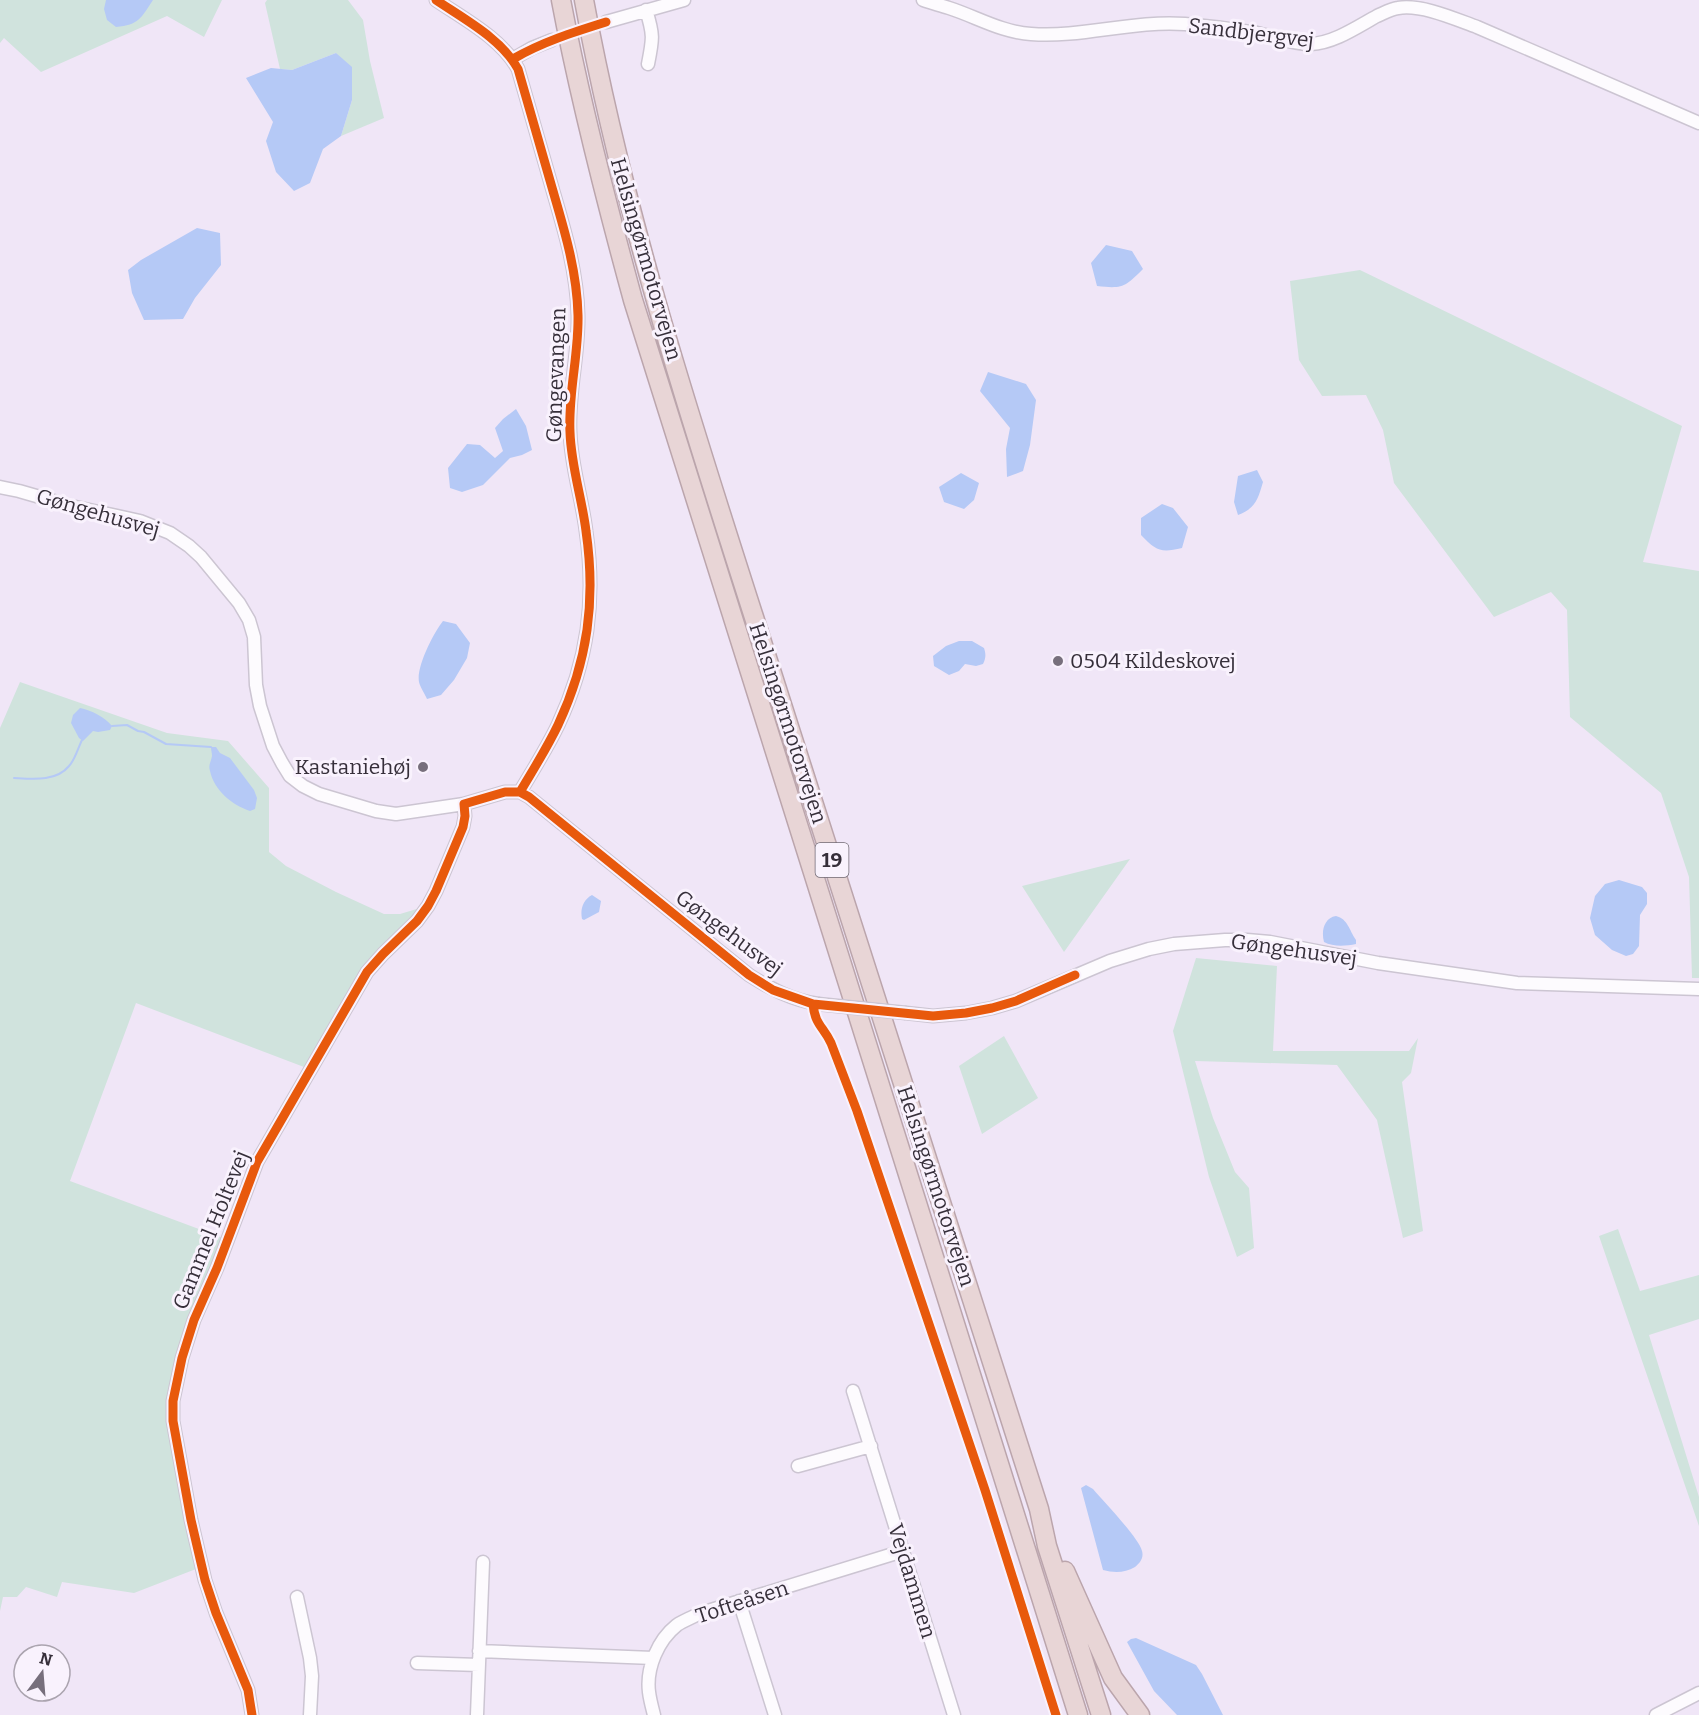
<svg xmlns="http://www.w3.org/2000/svg" width="1699" height="1715" font-family="Bitter,serif">
	<style>
		.green { fill: #d0e3dd }
		.water { fill: #b5c9f6 }
		.lines { fill: none; stroke-linecap: round; stroke-linejoin: round }
		.stream { stroke: #b5c9f6; stroke-width: 2 }
		.minor-tunnel { stroke: #cbc1d1; stroke-width: 12; stroke-dasharray: 12 6; stroke-linecap: butt }
		.minor-casing { stroke: #ccc5d2; stroke-width: 15 }
		.highway-casing { stroke: #bba5ac; stroke-width: 21 }
		.minor { stroke: #fdfbfe; stroke-width: 12 }
		.highway { stroke: #e8d5d6; stroke-width: 18 }
		.minor-bridge-casing { stroke: #ccc5d2; stroke-width: 15; stroke-linecap: butt }
		.minor-bridge { stroke: #fdfbfe; stroke-width: 12 }
		.cycleway-casing { stroke: #f9f2fd; stroke-width: 13 }
		.cycleway { stroke: #e8590c; stroke-width: 9 }
		.poi-dot { fill: #776f7c; stroke: #f9f2fd; stroke-width: 2 }
		.labels { text-anchor: middle; dominant-baseline: central; stroke-width: 6; stroke-linejoin: round; paint-order: stroke }
		.shield { fill: #f9f2fd; stroke: #706a74; stroke-width: 1.5 }
		.shield-label { font-size: 20px; font-weight: bold; fill: #362f3a }
		.street-label { font-size: 21px; fill: #362f3a; stroke: #f9f2fd }
		.poi-label { font-size: 21px; fill: #362f3a; stroke: #f9f2fd; text-anchor: start }
	</style>
	<rect width="100%" height="100%" fill="#f0e6f7"/>
	<!-- green -->
	<path class="green" d="M0,0H222L204,37L167,16L41,72L4,38L0,43Z
		M267,0H348L363,20L370,61L384,118L341,136L352,100L336,53L292,70L280,69L265,3Z
		M1360,270L1682,426L1643,562L1699,571V978H1692L1689,877L1661,793L1570,717L1567,610L1551,592L1494,617L1394,483L1383,430L1366,395L1322,396L1299,360L1290,281Z
		M20,682L167,733L228,741L269,788V852L286,866L336,892L384,914H400L420,908L414,919L380,948L364,968L304,1067L136,1003L70,1181L223,1238L169,1421L196,1569L134,1593L62,1582L57,1597L26,1587L17,1597H3L0,1611V728Z
		M1130,859L1064,952L1022,886Z
		M1196,958L1277,966L1273,1051H1409L1418,1038L1411,1073L1402,1082L1423,1231L1403,1238L1377,1120L1337,1065L1195,1061L1213,1118L1235,1172L1249,1188L1254,1248L1237,1257L1209,1177L1173,1031Z
		M1004,1036L1038,1098L982,1134L959,1066Z
		M1618,1229L1640,1291L1699,1275V1319L1649,1335L1699,1497V1526L1599,1236Z"/>
	<!-- water -->
	<path class="water" d="M106,0H153C141,18 139,25 116,27L107,20L104,9Z
		M336,53L352,67V100L341,136L323,149L310,183L294,191L276,172L266,141L273,122L246,78L271,68L292,70Z
		M197,228L220,233L221,265L195,298L183,319L144,320L132,293L128,270L141,260Z
		M1106,245L1132,251L1143,269C1125,287 1123,289 1097,286L1091,263Z
		M988,372L1026,384L1036,400L1030,445L1023,471L1007,477L1006,449L1010,428L980,391Z
		M516,409L526,426L532,450L522,455L510,458L483,485L462,492L450,488L448,468L467,444L480,445L495,458L503,451L495,428L503,419Z
		M1257,470L1263,482C1258,499 1256,508 1238,515L1234,502L1238,476Z
		M961,473L979,483L974,500L964,509L944,502L939,487Z
		M1162,504L1173,508L1188,527L1182,548C1161,553 1156,551 1141,535V518Z
		M443,621L456,624L470,643L467,658L454,680L441,695L427,699C425,694 420,687 419,682C416,667 434,632 443,621Z
		M959,641H972L984,648C986,654 986,658 983,664L976,666L965,664L959,671L949,675L934,666L933,656L946,646Z
		M80,708C91,710 105,717 112,726L110,730L98,732L93,731L83,741L79,738L71,723L73,715Z
		M211,747H216L220,753L230,758L254,790L257,798L255,809L250,811C232,805 214,790 210,771C208,765 211,762 212,756C212,753 211,750 211,747Z
		M1619,880L1642,887L1647,893V904L1640,915L1639,946L1633,954L1626,956L1612,950L1595,935L1590,918L1595,896L1605,884Z
		M592,895L601,901L599,912L584,920L582,919C580,909 583,900 592,895Z
		M1336,916C1348,919 1349,930 1356,940V944C1346,946 1333,947 1324,942C1321,931 1324,918 1336,916Z
		M1086,1485L1093,1489C1104,1502 1139,1538 1142,1551C1144,1558 1140,1563 1135,1567C1125,1573 1114,1573 1103,1570L1081,1488Z
		M1136,1638L1196,1665L1202,1674L1223,1715H1177L1154,1691L1127,1642L1131,1639Z"/>
	<g class="lines">
		<!-- stream -->
		<path class="stream" d="M112,726L127,725L138,731L144,732L166,744L211,747
			M14,778C32,779 56,782 69,766C75,760 78,748 82,740"/>
		<!-- minor-tunnel -->
		<path class="minor-tunnel" d="M552,40L596,25"/>
		<defs>
			<path id="minor" d="M436,0C464,19 502,39 518,69C530,110 541,150 553,191C565,232 577,272 578,315C579,354 568,393 570,432C571,466 582,498 586,531C596,600 588,661 558,725C547,748 533,770 520,792
				M923,0C931,3 940,5 949,8C977,17 1001,32 1031,34C1082,38 1133,20 1185,24C1209,26 1233,29 1257,33C1275,37 1292,44 1311,44C1334,43 1357,27 1377,16C1384,13 1391,9 1398,8C1422,4 1455,19 1477,27L1699,123
				M646,10C654,35 653,39 648,64
				M606,22L684,0
				M513,59L532,48L552,40
				M0,487L19,491L71,506L140,521L170,533L189,546L201,557L239,603L249,620L254,637L256,685L260,706L273,746L282,763L290,776L303,786L319,794L376,811L396,814L464,804L505,792H520L529,797L749,975C771,989 792,1000 818,1004
				M906,1013L933,1016L966,1013L992,1008L1016,1001L1110,961L1149,949L1174,944L1225,940H1247L1270,942L1378,963L1517,983L1699,989
				M853,1391L954,1715
				M798,1466L871,1446
				M297,1597L310,1658L312,1676L310,1715
				M739,1601L775,1715
				M479,1651L653,1658
				M417,1663L479,1665
				M252,1715L248,1690L216,1613L205,1580L191,1520L173,1421V1401L182,1358L194,1320L217,1268L257,1162L367,972L383,954L417,921L428,906L436,891L463,827L465,816L464,804
				M477,1715L483,1562
				M654,1715C652,1707 650,1700 649,1692C646,1668 658,1640 677,1625C683,1621 691,1618 698,1614L903,1551
				M1656,1715L1699,1693"/>
			<path id="highway" d="M561,0C580,101 606,201 633,300L1078,1715
				M584,0C627,234 704,460 776,686C863,960 951,1234 1039,1509L1047,1546L1101,1715
				M1065,1571L1113,1678L1140,1715"/>
		</defs>
		<!-- minor casing -->
		<use href="#minor" class="minor-casing"/>
		<!-- highway casing -->
		<use href="#highway" class="highway-casing"/>
		<!-- minor -->
		<use href="#minor" class="minor"/>
		<!-- highway -->
		<use href="#highway" class="highway"/>
		<defs>
			<path id="minor-bridge" d="M818,1004L906,1013"/>
		</defs>
		<!-- minor-bridge casing -->
		<use href="#minor-bridge" class="minor-bridge-casing"/>
		<!-- minor-bridge -->
		<use href="#minor-bridge" class="minor-bridge"/>
		<defs>
			<path id="cycleway" d="M436,0C464,19 502,39 518,69C530,110 541,150 553,191C565,232 577,272 578,315C579,354 568,393 570,432C571,466 582,498 586,531C596,600 588,661 558,725C547,748 533,770 520,792
				M513,59C542,42 574,32 606,22
				M813,1004C815,1025 823,1026 831,1043L857,1111L985,1490L1056,1715
				M252,1715L248,1690L216,1613L205,1580L191,1520L173,1421V1401L182,1358L194,1320L217,1268L257,1162L367,972L383,954L417,921L428,906L436,891L463,827L465,816L464,804L505,792H520L529,797L749,975L773,990L813,1004L933,1016L966,1013L992,1008L1016,1001L1075,975"/>
		</defs>
		<!-- cycleway casing -->
		<use href="#cycleway" class="cycleway-casing"/>
		<!-- cycleway -->
		<use href="#cycleway" class="cycleway"/>
	</g>
	<!-- markers -->
	<g class="poi-dot">
		<circle cx="1058" cy="661" r="6"/>
		<circle cx="423" cy="767" r="6"/>
	</g>
	<g class="labels">
		<!-- shield labels -->
		<rect class="shield" x="815.5" y="843" width="33" height="34" rx="4.5"/>
		<g class="shield-label">
			<text x="832" y="860">19</text>
		</g>
		<!-- street labels -->
		<g class="street-label">
			<text transform="translate(1251 33) rotate(7)">Sandbjergvej</text>
			<text transform="translate(646 259) rotate(74)">Helsingørmotorvejen</text>
			<text transform="translate(556 375) rotate(-88)">Gøngevangen</text>
			<text transform="translate(98 513) rotate(16)">Gøngehusvej</text>
			<text transform="translate(788 723) rotate(72)">Helsingørmotorvejen</text>
			<text transform="translate(729 933) rotate(37)">Gøngehusvej</text>
			<text transform="translate(1294 950) rotate(8)">Gøngehusvej</text>
			<text transform="translate(936 1186) rotate(72)">Helsingørmotorvejen</text>
			<text transform="translate(211 1230) rotate(-68)">Gammel Holtevej</text>
			<text transform="translate(912 1581) rotate(73)">Vejdammen</text>
			<text transform="translate(742 1602) rotate(-18)">Tofteåsen</text>
		</g>
		<!-- poi labels -->
		<g class="poi-label">
			<text x="1070" y="661">0504 Kildeskovej</text>
			<text x="411" y="767" text-anchor="end">Kastaniehøj</text>
		</g>
	</g>
	<!-- north arrow -->
	<g transform="translate(42 1673) rotate(16)"><circle r="28" fill="#f9f2fd" stroke="#aba4af" stroke-width="1.5"/>
	<path d="M0-4.5L10 22L0 15L-10 22Z" fill="#776f7c"/>
	<text y="-9" font-size="16" font-weight="bold" text-anchor="middle" fill="#362f3a">N</text>
	</g>
</svg>
